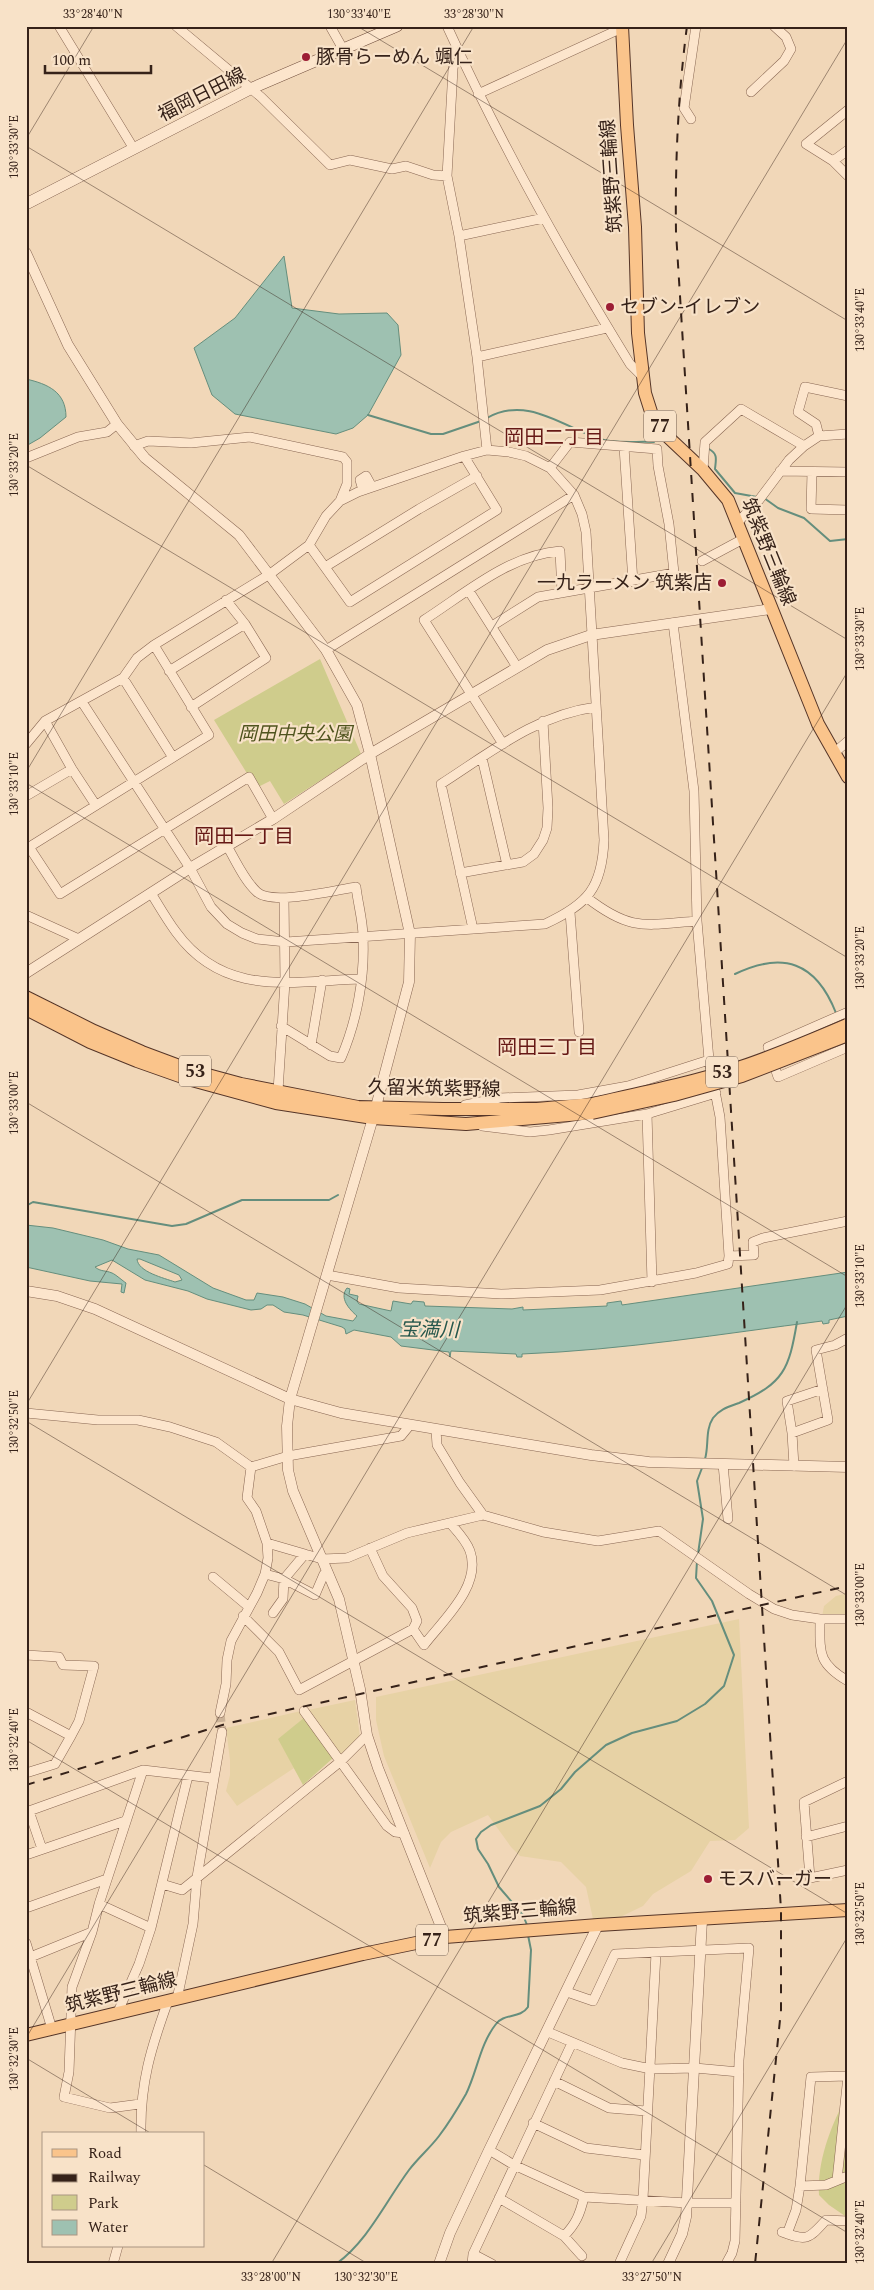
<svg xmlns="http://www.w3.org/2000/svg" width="874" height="2290" font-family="Spectral,'Noto Sans JP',serif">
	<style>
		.farmland { fill: #e7d2a5 }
		.green { fill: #cfcc8c }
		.water { fill: #9ec1b1; stroke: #658e7d; fill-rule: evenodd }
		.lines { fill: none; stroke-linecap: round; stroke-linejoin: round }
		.stream { stroke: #658e7d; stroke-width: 2 }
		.minor-tunnel { stroke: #ccb398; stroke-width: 9; stroke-dasharray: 9 4.5; stroke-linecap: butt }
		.minor-casing { stroke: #886652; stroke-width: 10 }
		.tertiary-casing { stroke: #886652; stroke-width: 11 }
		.secondary-casing { stroke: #6a4736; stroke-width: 12 }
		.primary-casing { stroke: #553528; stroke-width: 14 }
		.minor { stroke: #fce5cc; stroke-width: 9 }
		.tertiary { stroke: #fce5cc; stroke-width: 10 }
		.secondary { stroke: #fce5cc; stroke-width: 11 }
		.primary { stroke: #fac48b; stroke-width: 12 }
		.rail { stroke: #362219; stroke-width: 2; stroke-dasharray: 9 9; stroke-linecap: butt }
		.primary-bridge-casing { stroke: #553528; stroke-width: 14; stroke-linecap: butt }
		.primary-bridge { stroke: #fac48b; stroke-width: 12 }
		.ticks { fill: none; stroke: #362219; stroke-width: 1; stroke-opacity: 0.45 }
		.poi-dot { fill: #9c1d34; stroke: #f8e2c8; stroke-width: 2 }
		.labels { text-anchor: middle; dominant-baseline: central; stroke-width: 4.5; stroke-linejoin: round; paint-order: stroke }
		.shield { fill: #f8e2c8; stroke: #705c4e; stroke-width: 1 }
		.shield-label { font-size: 18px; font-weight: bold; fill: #362219 }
		.poi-label { font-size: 19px; fill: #362219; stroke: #f8e2c8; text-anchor: start }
		.street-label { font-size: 19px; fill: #362219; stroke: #f8e2c8 }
		.park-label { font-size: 19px; font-style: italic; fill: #4f541e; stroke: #f8e2c8 }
		.neighbourhood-label { font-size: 20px; fill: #661815; stroke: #f8e2c8 }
		.water-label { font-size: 20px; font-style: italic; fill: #26574c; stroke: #f8e2c8 }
		.neatline { fill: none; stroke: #362219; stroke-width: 2 }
		.ticks-label { font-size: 12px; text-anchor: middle; fill: #362219 }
	</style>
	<rect width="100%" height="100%" fill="#f1d7b8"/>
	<!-- farmland -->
	<path class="farmland" d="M848,1593V1615L822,1617L824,1606L836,1596Z
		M739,1619L749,1828L735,1840L710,1841L691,1871L653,1894L643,1906L616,1919H593L586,1887L561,1862L520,1856L511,1847L488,1815L451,1832L441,1842L430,1868L384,1756L376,1720V1697Z
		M355,1700L360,1737L353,1748L340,1754L308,1710Z
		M301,1711L305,1717L279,1739L294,1768L237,1806L226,1791L230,1775V1760L226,1728Z"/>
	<!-- green -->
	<path class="green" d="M320,659L361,754L284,804L270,781L256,788L214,720Z
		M305,1717L333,1758L303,1785L278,1739Z
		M848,2093V2218L829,2205L819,2195C817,2159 832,2124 848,2093Z"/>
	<!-- water -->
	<path class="water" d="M284,256L292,308L339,314L387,313L398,325L401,355L368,415L353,428L336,434L235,414L212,395L194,348L235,318Z
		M26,379C48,384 66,392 66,417L40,438L26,446Z
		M26,1225L53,1228L103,1240L128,1249L159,1255L213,1288L246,1300H254L257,1293L283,1297L305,1304L326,1316L353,1321L357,1316C349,1309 339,1298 347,1288L350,1289L349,1294L358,1296L357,1301L359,1304L391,1311L393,1301L411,1304L413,1301L424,1302L425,1306L512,1309L523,1307V1310L607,1306V1303L621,1301L622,1305L848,1272V1316L829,1320V1323L823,1324L822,1321C721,1334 624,1350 522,1354V1357H517L516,1354L451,1351L450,1357L449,1352L401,1346L391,1337L354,1330L346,1334L345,1329L342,1327L303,1315L284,1312L273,1305H267L261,1309L251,1310L207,1299L188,1291L145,1280L112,1260L95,1267C101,1272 105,1270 112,1273C115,1274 123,1281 126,1283L124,1293L121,1292L122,1284L90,1281L26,1267ZM137,1259H140L179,1275L182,1280L175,1282C164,1278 138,1272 137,1259Z"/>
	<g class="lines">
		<!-- stream -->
		<path class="stream" d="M368,415L431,434H443L481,421
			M487,418C527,395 563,427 600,439C615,444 637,441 654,442
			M709,449C718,454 716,459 715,469L735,493L757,497
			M764,498L778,508L804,518L830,541L848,539
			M735,974C783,951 816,962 836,1013
			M26,1206L33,1202L172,1226L186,1224L242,1200H329L338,1195
			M705,1459C709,1446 705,1430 713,1418C720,1409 728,1407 739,1403C784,1383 789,1369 797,1322
			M698,1554L703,1519L697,1481L702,1468
			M527,1925L523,1915L499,1887L488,1864L478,1849L476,1839L481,1832L491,1825L540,1806L561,1789L575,1772L606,1745L632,1733L677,1721L705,1704L724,1686L734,1655L712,1601L696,1578L697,1561
			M336,2264C368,2241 386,2201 409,2170C418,2158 430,2148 439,2136C449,2123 458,2108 466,2094C477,2072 480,2044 496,2024C504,2013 520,2019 528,2007L531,1950L528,1935"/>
		<!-- minor-tunnel -->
		<path class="minor-tunnel" d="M220,1713L222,1732"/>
		<defs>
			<path id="minor" d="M59,26L134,149
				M176,26L261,97L330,165L350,160L392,169L406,166L433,175L447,176
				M330,26L343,49
				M447,26C500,143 563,255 630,364L642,376
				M456,46L453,69L447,176L459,236L477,357L487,450
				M751,92L784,61L791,49L786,37L774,26
				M478,94L622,28
				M848,110L806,144L833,161L848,176
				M691,119L684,108L696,26
				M833,161L848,150
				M459,236L544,218
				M477,357L607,328
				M819,436L816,424L798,412L805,387L848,396
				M134,446L148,441L191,443L250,437L343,457L347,462V484L340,501
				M624,447L633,582
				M26,458L78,437L107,432L117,424
				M703,470L705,442L741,409L804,446
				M780,471L848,472
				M812,472L811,509L848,510
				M363,490L360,480L366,476L372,487
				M738,522L759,500L789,460L804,446L819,436L848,434
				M309,545L350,602L497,510L464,456
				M702,561L743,539
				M325,567L419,509L477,476
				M469,591L517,667
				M492,626L538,597L674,573L669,524L658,466L657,449L570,442L550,468
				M326,650L574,495
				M169,671L245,624
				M123,678L172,756
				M191,707L266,658L245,624L226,600
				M45,721L72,769L95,804
				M26,744L45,721L123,678L137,658L154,645L270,574L309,545L326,516L340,501L358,492L464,456L487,450L509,452L526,456L550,468L574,495L582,514L586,532L604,840C602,888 588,904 545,924L286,942L257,939L242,933L227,924L211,907L190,868L82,702
				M503,744L424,620C466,593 509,555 560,551L562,593
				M834,753L848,741
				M482,758L507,865
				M26,796L72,769
				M227,846C236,861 244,880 257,892C272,906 335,890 356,887C358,904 363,921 363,937C365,977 357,1021 341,1058L330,1056L281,1026
				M29,847L60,894L249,777L273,819
				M26,849L209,735L154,645
				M460,873L523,862L534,854L543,840L547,828L548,808L543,721
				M151,893C159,906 167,920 176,932C224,998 291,981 361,979
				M586,897C631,932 645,925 697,921
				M570,912L579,1032
				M26,915L79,939
				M473,929L441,784C491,752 536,715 596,707
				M848,1012L768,1047L778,1077L848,1047
				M311,1045L322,980
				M278,1091L285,982L284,898
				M465,1105L500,1098L578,1095L628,1086L709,1060
				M647,1114L652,1282
				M482,1126L530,1132L549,1130L647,1114L716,1093
				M729,1256L754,1255L753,1242L763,1238L848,1221
				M327,1275L399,1288L501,1294L600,1290L696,1273L728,1264L729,1256L720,1117L709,1060L697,921L694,791L673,623
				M26,1413L98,1420H138L170,1427L216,1442L251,1467
				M436,1430L437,1445L460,1483L483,1515
				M792,1433L828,1420L816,1350L835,1345L848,1338
				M723,1464L728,1519
				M794,1466L792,1433L787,1401L823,1389
				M251,1467L288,1456L401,1436L410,1425
				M267,1543L322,1559L347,1558L407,1533L483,1515L543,1532L598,1541L659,1531L749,1594L774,1609L792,1615L820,1619H848
				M265,1574L284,1579L315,1595L324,1574L328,1573
				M213,1577L249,1607
				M273,1613L283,1599L284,1579L305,1554
				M243,1616L279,1652L299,1690L413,1629L417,1621L412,1608L383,1576L370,1548
				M820,1619C820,1652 817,1663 848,1681
				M413,1629L424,1645C443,1620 482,1586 470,1551C466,1540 457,1531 450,1523
				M26,1655L59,1657L63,1665L94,1666L79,1721L71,1736L26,1712
				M304,1711L387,1826L395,1832L404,1833
				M220,1713L226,1684L227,1660L231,1641L257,1593L265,1574L268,1558L267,1543L256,1511L247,1498L251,1467
				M26,1773L55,1764L71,1736
				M848,1781L804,1802L810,1878L848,1870
				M806,1837L848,1826
				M42,1849L29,1811L143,1770
				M26,1855L125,1821
				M162,1884L182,1890L341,1761L367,1735
				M99,1904L151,1928
				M26,1908L104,1880
				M26,1943L52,2029
				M28,1958L92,1932
				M567,1992L593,2001L615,1954L749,1948L739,2060L735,2241L732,2253L726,2264
				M177,1999L193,1924L197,1877L222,1732
				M117,2014L139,1964L151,1928L188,1776
				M548,2032L622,2063L651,2069L695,2068L739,2072
				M554,2081L609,2108L646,2111
				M140,2104L110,2108L64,2097L69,2072L72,1987L92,1932L99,1904L143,1770L212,1778
				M533,2123L586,2148L644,2155
				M141,2134C140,2083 151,2048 168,2001
				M489,2150L514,2165L584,2197L688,2203H736
				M837,2180L848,2076L811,2077L800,2186L826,2185L848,2176
				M499,2198L564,2236L582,2256
				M782,2232C807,2241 808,2240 826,2220L848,2221
				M787,2234L796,2210L800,2186
				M564,2236C576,2224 580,2214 584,2197
				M473,2254L492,2264
				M113,2264L118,2246
				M472,2264L473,2254L572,2043
				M619,2264L641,2216L643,2199L656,1953"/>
			<path id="tertiary" d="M26,253L68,345L117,424L145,458L239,535L326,650L357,705L370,754L410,934L409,982L373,1118L290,1399L287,1426L288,1470L293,1491L339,1599L360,1689L367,1735L378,1768L445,1937
				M26,973L190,868L273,819L370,754L547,650L591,635L771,609
				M26,1291L57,1296L95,1309L290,1399L341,1413L591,1455L649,1462L848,1467
				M439,2264L450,2233L489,2150L598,1925
				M668,2264L682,2234L686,2217L702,1920"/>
			<path id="secondary" d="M26,204L250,89L397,26"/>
			<path id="primary" d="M622,26L627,125L635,227L638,333L645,393L652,415L668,437L703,470L728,500L818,724L848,777
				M26,997L94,1031L142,1052L193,1071L241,1084L358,1107L443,1109H537L592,1104
				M26,1009L90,1042L137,1061L188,1079L276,1103L373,1118L466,1124L592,1113
				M26,2035L363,1954L445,1937L598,1925L848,1910"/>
		</defs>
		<!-- minor casing -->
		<use href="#minor" class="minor-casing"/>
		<!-- tertiary casing -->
		<use href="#tertiary" class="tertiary-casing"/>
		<!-- secondary casing -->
		<use href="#secondary" class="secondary-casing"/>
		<!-- primary casing -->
		<use href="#primary" class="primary-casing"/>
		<!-- minor -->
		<use href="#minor" class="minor"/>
		<!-- tertiary -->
		<use href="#tertiary" class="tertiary"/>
		<!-- secondary -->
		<use href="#secondary" class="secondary"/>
		<!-- primary -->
		<use href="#primary" class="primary"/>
		<!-- rail -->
		<path class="rail" d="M687,26C678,95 675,163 676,232L781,1910V2010L755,2264
			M26,1785L229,1723L848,1586"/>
		<defs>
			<path id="primary-bridge" d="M592,1104C642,1093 692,1083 741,1067C777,1055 812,1040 847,1025
				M592,1113L674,1095L742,1076L848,1035"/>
		</defs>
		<!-- primary-bridge casing -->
		<use href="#primary-bridge" class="primary-bridge-casing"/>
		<!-- primary-bridge -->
		<use href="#primary-bridge" class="primary-bridge"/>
	</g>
	<!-- ticks -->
	<path class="ticks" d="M357,26L848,321M26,139L94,26M26,146L848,640M26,465L848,958M26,772L474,26M26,783L848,1277M26,1102L848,1596M26,1405L848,38M26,1421L848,1914M26,1740L848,2233M26,2038L848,671M26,2058L152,2134M204,2165L368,2264M271,2264L848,1303M651,2264L848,1936"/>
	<!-- markers -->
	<g class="poi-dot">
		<circle cx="306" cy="57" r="5"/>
		<circle cx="610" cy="307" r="5"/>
		<circle cx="722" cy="583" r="5"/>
		<circle cx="708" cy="1879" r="5"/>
	</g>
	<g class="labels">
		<!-- shield labels -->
		<g class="shield">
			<rect x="644" y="410.5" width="32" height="31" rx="4"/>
			<rect x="179" y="1055.5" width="32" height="31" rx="4"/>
			<rect x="706" y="1056.5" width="32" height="31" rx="4"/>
			<rect x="416" y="1924.5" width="32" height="31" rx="4"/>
		</g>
		<g class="shield-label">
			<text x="660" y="426">77</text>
			<text x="195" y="1071">53</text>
			<text x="722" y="1072">53</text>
			<text x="432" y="1940">77</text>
		</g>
		<!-- poi labels -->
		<g class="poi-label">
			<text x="316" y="57">豚骨らーめん 颯仁</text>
			<text x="620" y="307">セブン-イレブン</text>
			<text x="712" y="583" text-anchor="end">一九ラーメン 筑紫店</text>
			<text x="718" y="1879">モスバーガー</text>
		</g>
		<!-- street labels -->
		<g class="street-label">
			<text transform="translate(202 95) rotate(-27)">福岡日田線</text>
			<text transform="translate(612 176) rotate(-94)">筑紫野三輪線</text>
			<text transform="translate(768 552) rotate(68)">筑紫野三輪線</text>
			<text transform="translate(434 1089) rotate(1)">久留米筑紫野線</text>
			<text transform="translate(520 1912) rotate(-5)">筑紫野三輪線</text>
			<text transform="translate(121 1993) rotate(-14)">筑紫野三輪線</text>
		</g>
		<!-- park labels -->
		<g class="park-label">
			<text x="295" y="734">岡田中央公園</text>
		</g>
		<!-- neighbourhood labels -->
		<g class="neighbourhood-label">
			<text x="554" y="438">岡田二丁目</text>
			<text x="244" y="837">岡田一丁目</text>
			<text x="547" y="1048">岡田三丁目</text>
		</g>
		<!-- water labels -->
		<g class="water-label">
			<text transform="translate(429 1330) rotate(1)">宝満川</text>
		</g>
	</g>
	<!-- border -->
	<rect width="874" height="2290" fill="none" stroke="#f8e2c8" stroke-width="55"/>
	<!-- legend -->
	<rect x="42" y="2132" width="162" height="115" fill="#f8e2c8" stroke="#aa9582"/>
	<rect x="52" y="2149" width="25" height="8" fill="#fac48b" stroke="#aa9582"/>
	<text x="88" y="2158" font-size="15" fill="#362219">Road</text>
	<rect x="52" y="2174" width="25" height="8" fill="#362219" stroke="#aa9582"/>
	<text x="88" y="2182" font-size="15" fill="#362219">Railway</text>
	<rect x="52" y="2195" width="25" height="15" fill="#cfcc8c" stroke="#aa9582"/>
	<text x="88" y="2208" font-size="15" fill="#362219">Park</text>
	<rect x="52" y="2220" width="25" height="15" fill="#9ec1b1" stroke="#aa9582"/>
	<text x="88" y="2232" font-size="15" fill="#362219">Water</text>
	<!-- scale -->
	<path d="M45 65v8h106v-8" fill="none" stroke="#362219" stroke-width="2.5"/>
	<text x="52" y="65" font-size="15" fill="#362219" stroke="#f8e2c8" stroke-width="4" paint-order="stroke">100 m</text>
	<rect x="28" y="28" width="818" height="2234" class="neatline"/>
	<g class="ticks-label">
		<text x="93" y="18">33°28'40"N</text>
		<text x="359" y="18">130°33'40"E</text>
		<text x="474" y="18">33°28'30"N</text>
		<text transform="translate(14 147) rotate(-90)" y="4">130°33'30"E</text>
		<text transform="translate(860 320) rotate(-90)" y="4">130°33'40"E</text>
		<text transform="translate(14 465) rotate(-90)" y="4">130°33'20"E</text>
		<text transform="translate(860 639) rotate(-90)" y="4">130°33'30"E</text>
		<text transform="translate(14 784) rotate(-90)" y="4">130°33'10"E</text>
		<text transform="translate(860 958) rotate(-90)" y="4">130°33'20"E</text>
		<text transform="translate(14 1103) rotate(-90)" y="4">130°33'00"E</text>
		<text transform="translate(860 1276) rotate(-90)" y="4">130°33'10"E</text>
		<text transform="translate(14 1422) rotate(-90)" y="4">130°32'50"E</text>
		<text transform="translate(860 1595) rotate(-90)" y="4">130°33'00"E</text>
		<text transform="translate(14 1740) rotate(-90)" y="4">130°32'40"E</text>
		<text transform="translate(860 1914) rotate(-90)" y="4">130°32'50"E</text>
		<text transform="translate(14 2059) rotate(-90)" y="4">130°32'30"E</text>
		<text transform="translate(860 2232) rotate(-90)" y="4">130°32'40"E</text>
		<text x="271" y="2281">33°28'00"N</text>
		<text x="366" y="2281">130°32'30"E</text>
		<text x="652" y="2281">33°27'50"N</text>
	</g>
</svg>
